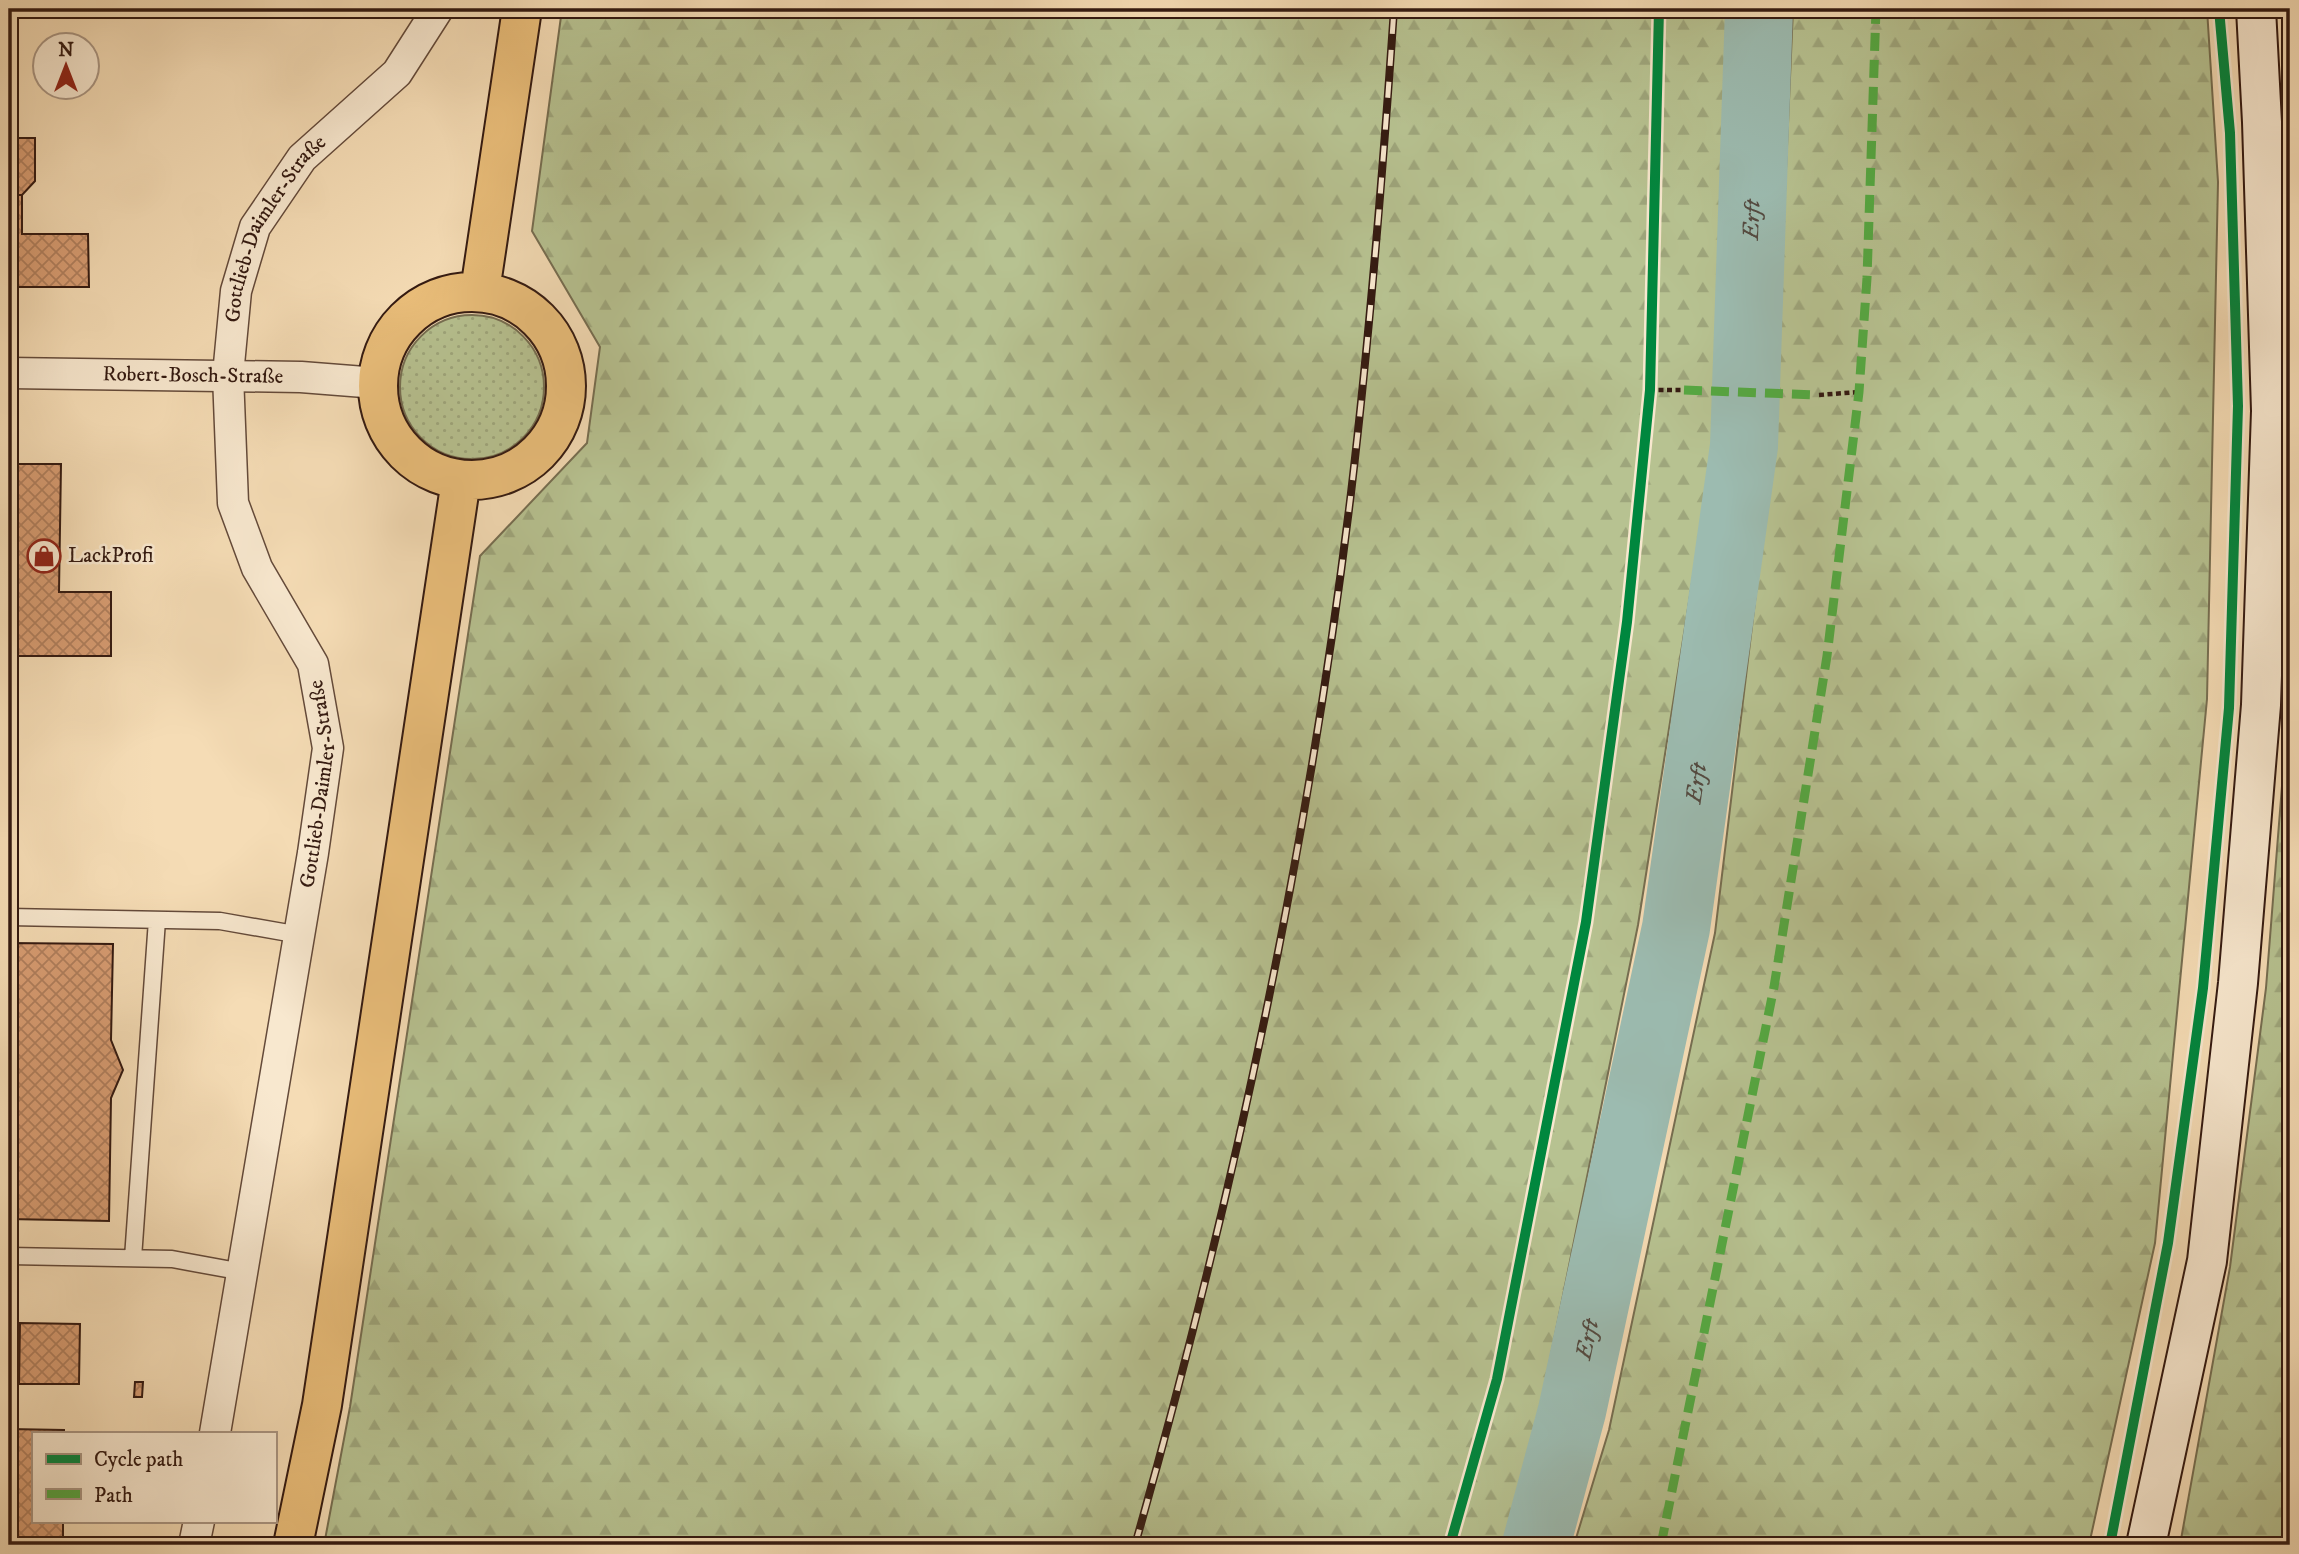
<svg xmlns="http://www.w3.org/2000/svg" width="2299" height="1554" font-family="'IM FELL DW Pica',serif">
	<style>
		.grass { fill: url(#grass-dots); stroke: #766e51; stroke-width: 2 }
		.forest { fill: url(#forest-firs); stroke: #766e51; stroke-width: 2 }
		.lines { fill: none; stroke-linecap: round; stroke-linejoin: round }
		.river { stroke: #9cbbb0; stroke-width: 68 }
		.building { fill: url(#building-cross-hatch); stroke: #341a11; stroke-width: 2 }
		.service-casing { stroke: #644a3a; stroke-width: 19 }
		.minor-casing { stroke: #644a3a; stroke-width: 33 }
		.secondary-casing { stroke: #341a11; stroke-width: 42 }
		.primary-casing { stroke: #341a11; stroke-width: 42 }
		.path { stroke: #341a11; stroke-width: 4.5; stroke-dasharray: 5 3.5; stroke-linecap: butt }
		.service { stroke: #f8e8cf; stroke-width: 16 }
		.minor { stroke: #f8e8cf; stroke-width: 30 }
		.secondary { stroke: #f8e8cf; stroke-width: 38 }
		.primary { stroke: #eabe7a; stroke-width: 38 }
		.rail-casing { stroke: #341a11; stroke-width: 8 }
		.rail { stroke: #f8e8cf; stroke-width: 5; stroke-dasharray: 16; stroke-linecap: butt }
		.quiet { stroke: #54a942; stroke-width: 9; stroke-dasharray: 18 9; stroke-linecap: butt }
		.cycleway-casing { stroke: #f8e8cf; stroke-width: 15 }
		.cycleway { stroke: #00873e; stroke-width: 10 }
		.labels { text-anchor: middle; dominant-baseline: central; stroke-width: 5; stroke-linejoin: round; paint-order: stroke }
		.street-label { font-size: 21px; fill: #341a11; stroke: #f8e8cf }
		.poi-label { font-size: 21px; fill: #341a11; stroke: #f8e8cf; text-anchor: start }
		.water-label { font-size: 23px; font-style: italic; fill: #534a41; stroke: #f8e8cf }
	</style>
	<defs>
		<pattern id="grass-dots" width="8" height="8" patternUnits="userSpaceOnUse" patternTransform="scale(1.75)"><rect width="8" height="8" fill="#b7c291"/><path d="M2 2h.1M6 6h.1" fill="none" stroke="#9ea67c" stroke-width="1.8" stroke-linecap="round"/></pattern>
		<pattern id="forest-firs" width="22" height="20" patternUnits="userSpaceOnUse" patternTransform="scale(1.75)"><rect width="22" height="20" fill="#b7c291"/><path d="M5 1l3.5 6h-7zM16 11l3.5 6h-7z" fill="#9ea67c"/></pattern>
		<pattern id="building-cross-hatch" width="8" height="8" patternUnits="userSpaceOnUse" patternTransform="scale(1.75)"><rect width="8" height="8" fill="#d89d73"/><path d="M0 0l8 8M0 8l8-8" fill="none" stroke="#b07f5d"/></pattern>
	</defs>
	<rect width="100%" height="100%" fill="#f5dcb5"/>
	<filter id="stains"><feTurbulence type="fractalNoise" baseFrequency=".00286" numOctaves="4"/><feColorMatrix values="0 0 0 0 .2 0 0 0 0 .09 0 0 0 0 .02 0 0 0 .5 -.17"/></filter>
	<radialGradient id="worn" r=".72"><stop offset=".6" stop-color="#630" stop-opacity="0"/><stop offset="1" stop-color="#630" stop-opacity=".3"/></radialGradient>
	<!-- grass -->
	<path class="grass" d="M400 387a72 72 0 1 1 144 0a72 72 0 1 1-144 0Z"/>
	<!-- forest -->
	<path class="forest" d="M562,9H1729L1713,450L1638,925L1538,1419L1509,1545H324L350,1407L480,556L587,443L600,347L532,231Z
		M1793,9H2207L2218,182L2207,699L2155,1243L2089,1545H1574L1609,1430L1715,933L1774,444Z
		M2290,685V1545H2180L2230,1267L2266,988Z"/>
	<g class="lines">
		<!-- river -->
		<path class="river" id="s1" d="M1536,1545L1572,1411L1676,928L1744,446L1759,9"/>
	</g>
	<!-- building -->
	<path class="building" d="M9,138H35V181L22,195H9Z
		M9,195H22V234H88L89,287H9Z
		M9,464H61L59,592H111V656H9Z
		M9,943L113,944L111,1040L123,1070L111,1098L109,1221L9,1219Z
		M20,1323L80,1324L79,1384H19Z
		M135,1382H143L142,1397H134Z
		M9,1429L64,1430V1433H33V1521H63V1544L9,1543Z"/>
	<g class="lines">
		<defs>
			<path id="service" d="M9,917L220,921L300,935
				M9,1256L172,1259L243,1272
				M133,1258L157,920"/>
			<g id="minor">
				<path id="s2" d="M9,373L301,377L377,383"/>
				<path id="s3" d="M215,1433L313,853L328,748L313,664L257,568L233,503L228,375L236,291L255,227L302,158L397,73L438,9"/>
				<path d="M194,1545L199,1521"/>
			</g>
			<path id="secondary" d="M2146,1545L2207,1261L2238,983L2261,705L2271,411L2262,122L2256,9"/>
			<path id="primary" d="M480,291L522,9
				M378 386a94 94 0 1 1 188 0a94 94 0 1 1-188 0Z
				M293,1545L322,1405L461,480"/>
		</defs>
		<!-- service casing -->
		<use href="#service" class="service-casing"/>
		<!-- minor casing -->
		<use href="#minor" class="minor-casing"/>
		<!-- secondary casing -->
		<use href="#secondary" class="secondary-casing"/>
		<!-- primary casing -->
		<use href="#primary" class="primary-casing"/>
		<!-- path -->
		<path class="path" d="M1650,390H1684
			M1819,395L1859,392"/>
		<!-- service -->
		<use href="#service" class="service"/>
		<!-- minor -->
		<use href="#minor" class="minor"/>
		<!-- secondary -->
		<use href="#secondary" class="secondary"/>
		<!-- primary -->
		<use href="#primary" class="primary"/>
		<defs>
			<path id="rail" d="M1135,1545C1233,1201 1308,849 1351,493C1370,332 1383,170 1394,9"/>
		</defs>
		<!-- rail casing -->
		<use href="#rail" class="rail-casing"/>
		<!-- rail -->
		<use href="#rail" class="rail"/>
		<!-- quiet -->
		<path class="quiet" d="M1684,390L1819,395
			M1661,1545L1774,987L1827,656L1859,392L1867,278L1876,9"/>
		<defs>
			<path id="cycleway" d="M1450,1545L1497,1379L1586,922L1627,622L1650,390L1659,9
				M2110,1545L2168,1243L2203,988L2229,708L2238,406L2230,133L2219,9"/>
		</defs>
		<!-- cycleway casing -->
		<use href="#cycleway" class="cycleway-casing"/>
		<!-- cycleway -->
		<use href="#cycleway" class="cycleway"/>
	</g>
	<!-- icons -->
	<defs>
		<symbol id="shop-ring" viewBox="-11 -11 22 22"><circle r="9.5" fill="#f8e8cf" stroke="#8f2418" stroke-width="1.5"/><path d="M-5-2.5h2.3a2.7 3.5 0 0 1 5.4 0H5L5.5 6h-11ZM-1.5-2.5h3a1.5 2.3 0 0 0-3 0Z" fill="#8f2418"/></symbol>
	</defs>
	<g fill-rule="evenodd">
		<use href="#shop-ring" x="25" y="537" width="38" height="38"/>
	</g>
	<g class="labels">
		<!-- street labels -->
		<g class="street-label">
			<text stroke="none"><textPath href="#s3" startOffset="1246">Gottlieb-Daimler-Straße</textPath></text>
			<text stroke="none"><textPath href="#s2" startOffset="184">Robert-Bosch-Straße</textPath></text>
			<text stroke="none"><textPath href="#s3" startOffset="658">Gottlieb-Daimler-Straße</textPath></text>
		</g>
		<!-- poi labels -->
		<g class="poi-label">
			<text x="68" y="556">LackProfi</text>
		</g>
		<!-- water labels -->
		<g class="water-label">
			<text stroke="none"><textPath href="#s1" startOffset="1346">Erft</textPath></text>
			<text stroke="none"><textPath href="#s1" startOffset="779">Erft</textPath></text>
			<text stroke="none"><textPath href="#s1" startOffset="212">Erft</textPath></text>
		</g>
	</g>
	<!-- margin -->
	<rect width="2299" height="1554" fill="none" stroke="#f5dcb5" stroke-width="35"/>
	<rect x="10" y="10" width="2278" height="1533" fill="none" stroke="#341a11" stroke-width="3.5"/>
	<rect x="18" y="18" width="2264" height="1519" fill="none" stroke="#341a11" stroke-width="2"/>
	<!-- legend -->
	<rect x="32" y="1432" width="245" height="91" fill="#f8e8cf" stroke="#aa9683" stroke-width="2"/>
	<rect x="46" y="1454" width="35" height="10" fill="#00873e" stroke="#aa9683" stroke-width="2"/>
	<text x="94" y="1466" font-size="21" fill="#341a11">Cycle path</text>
	<rect x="46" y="1489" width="35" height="10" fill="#54a942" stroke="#aa9683" stroke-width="2"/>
	<text x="94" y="1502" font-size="21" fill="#341a11">Path</text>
	<!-- north arrow -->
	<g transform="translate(66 66)"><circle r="33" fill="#f8e8cf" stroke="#aa9683" stroke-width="2"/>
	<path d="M0-5L12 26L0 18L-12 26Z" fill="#8f2418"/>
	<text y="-10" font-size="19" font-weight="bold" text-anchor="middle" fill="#341a11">N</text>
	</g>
	<rect width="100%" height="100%" filter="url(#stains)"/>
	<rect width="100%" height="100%" fill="url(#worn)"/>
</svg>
